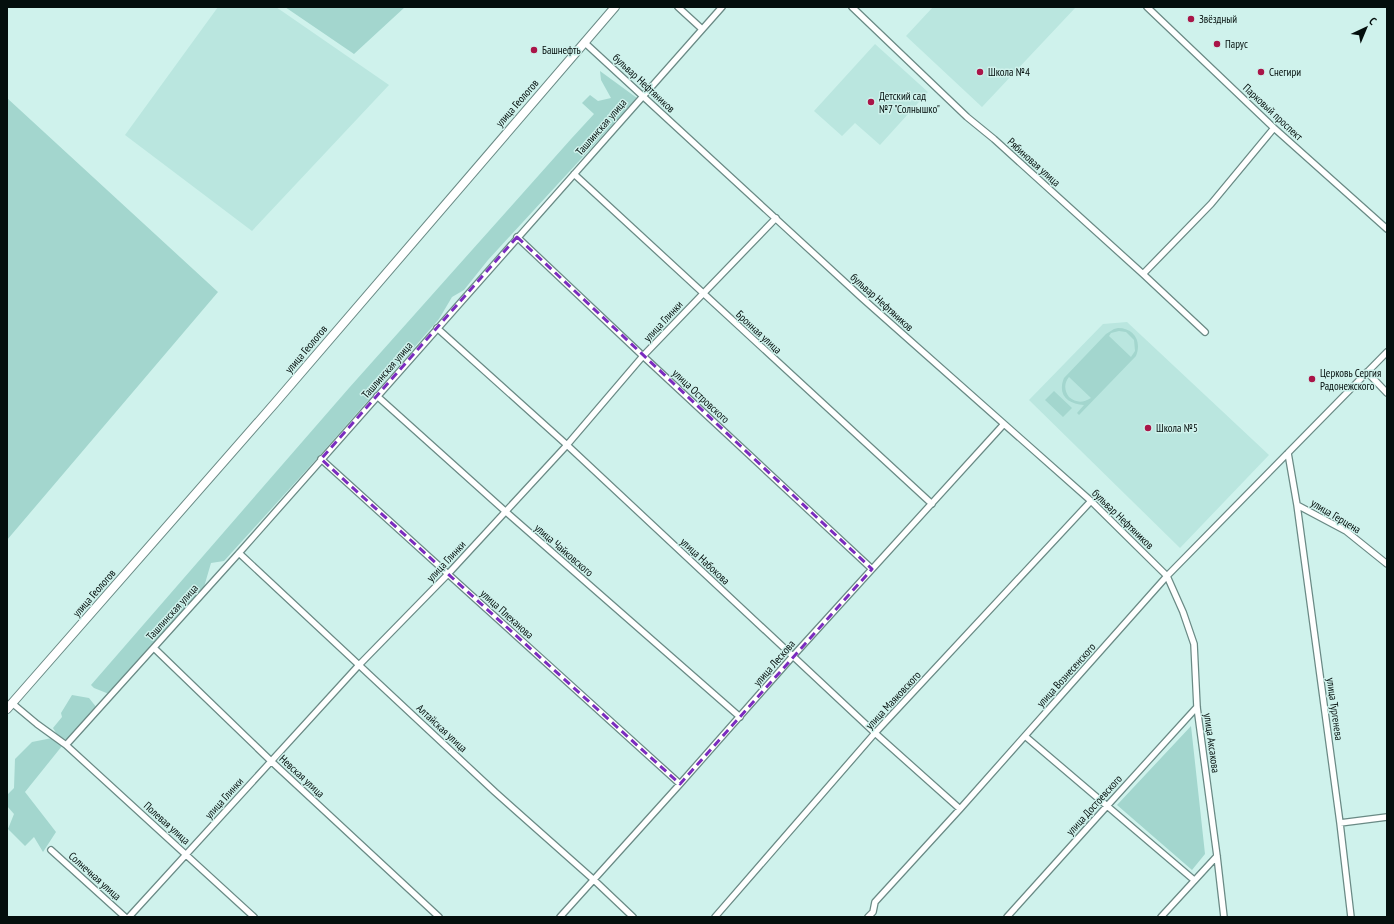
<svg xmlns="http://www.w3.org/2000/svg" width="1394" height="924" font-family="'PT Sans Narrow',sans-serif">
	<style>
		.built { fill: #bae6df }
		.green { fill: #a3d6ce; fill-rule: evenodd }
		.lines { fill: none; stroke-linecap: round; stroke-linejoin: round }
		.street-casing { stroke: #6a8a85; stroke-width: 8 }
		.secondary-casing { stroke: #6a8a85; stroke-width: 10 }
		.street { stroke: #fff; stroke-width: 5.5 }
		.secondary { stroke: #fff; stroke-width: 8 }
		.marked { fill: none; stroke: #7b2cbf; stroke-width: 3; stroke-dasharray: 8 5; stroke-linejoin: round }
		.poi-dot { fill: #a91548; stroke: #cff2ec; stroke-width: 1.5 }
		.labels { text-anchor: middle; dominant-baseline: central; stroke-width: 3; stroke-linejoin: round; paint-order: stroke }
		.poi-label { font-size: 11px; fill: #040f0d; stroke: #cff2ec; text-anchor: start }
		.street-label { font-size: 11px; fill: #040f0d; stroke: #cff2ec }
	</style>
	<rect width="100%" height="100%" fill="#cff2ec"/>
	<!-- built -->
	<path class="built" d="M218,7H276L389,85L252,231L125,135Z
		M933,7H1076L982,107L906,36Z
		M875,44L928,92L880,145L855,123L842,136L814,111Z
		M1127,322L1269,455L1180,548L1029,400L1103,324Z"/>
	<!-- green -->
	<path class="green" d="M285,7H405L354,54Z
		M600,71L637,98L488,260L464,290L452,297L439,319L321,454L224,561L211,563L204,587L109,694L94,688L91,685L349,388L571,139L594,114L582,103L590,95L598,101L611,98L601,80Z
		M7,98L218,292L7,540Z
		M1118,328C1134,328 1142,341 1136,356L1079,415L1077,413L1084,405C1068,404 1057,395 1064,378L1106,334L1114,329ZM1119,331L1126,332L1134,340L1135,351L1131,357L1109,336L1111,333ZM1069,377L1091,398C1083,403 1076,403 1069,397C1064,390 1064,383 1069,377Z
		M1054,391L1072,408L1063,417L1045,400Z
		M72,695L89,698L97,708L67,740L58,736L53,728L62,717L61,713Z
		M1191,726L1205,854L1192,870L1117,805Z
		M52,738L62,746L25,792L56,832L43,852L34,837L25,846L8,829L14,814L7,806V795L14,788L15,759L32,742Z"/>
	<g class="lines">
		<defs>
			<path id="street" d="M678,7L702,29
				M852,7L967,117L994,139L1143,274L1205,332
				M1147,7L1274,128L1387,229
				M584,42L862,298L1091,501L1167,576L1183,612L1194,644L1197,707L1217,856L1224,917
				M574,174L932,504
				M517,237L643,356L872,569
				M1143,274L1211,204L1274,128
				M437,328L567,445L875,733L960,809
				M1367,372L1387,393
				M377,396L505,511L740,717
				M1288,453L1297,505L1346,531L1387,564
				M321,459L680,784
				M1297,505L1340,823L1351,917
				M239,553L495,792L594,880L633,917
				M154,648L271,761L439,917
				M12,703L37,724L66,745L254,917
				M1025,736L1194,880
				M66,745L239,553L722,7
				M1340,823L1387,817
				M51,850L125,917
				M129,917L359,665L448,574L567,445L643,356L776,218
				M560,917L680,784L793,656L1004,424
				M715,917L875,733L1091,501
				M868,917L873,912L875,902L960,809L1167,576L1387,352
				M1007,917L1107,806L1197,707
				M1161,917L1217,856"/>
			<path id="secondary" d="M7,709L275,403L615,7"/>
		</defs>
		<!-- street casing -->
		<use href="#street" class="street-casing"/>
		<!-- secondary casing -->
		<use href="#secondary" class="secondary-casing"/>
		<!-- street -->
		<use href="#street" class="street"/>
		<!-- secondary -->
		<use href="#secondary" class="secondary"/>
	</g>
	<!-- marked area -->
	<path class="marked" d="M517,237L872,569L680,784L321,459Z"/>
	<!-- markers -->
	<g class="poi-dot">
		<circle cx="1191" cy="19" r="4"/>
		<circle cx="1217" cy="44" r="4"/>
		<circle cx="534" cy="50" r="4"/>
		<circle cx="980" cy="72" r="4"/>
		<circle cx="1261" cy="72" r="4"/>
		<circle cx="871" cy="102" r="4"/>
		<circle cx="1312" cy="379" r="4"/>
		<circle cx="1148" cy="428" r="4"/>
	</g>
	<g class="labels">
		<!-- poi labels -->
		<g class="poi-label">
			<text x="1199" y="19">Звёздный</text>
			<text x="1225" y="44">Парус</text>
			<text x="542" y="50">Башнефть</text>
			<text x="988" y="72">Школа №4</text>
			<text x="1269" y="72">Снегири</text>
			<text x="879" y="96">Детский сад<tspan x="879" dy="13">№7 "Солнышко"</tspan></text>
			<text x="1320" y="373">Церковь Сергия<tspan x="1320" dy="13">Радонежского</tspan></text>
			<text x="1156" y="428">Школа №5</text>
		</g>
		<!-- street labels -->
		<g class="street-label">
			<text transform="translate(644 83) rotate(43)">бульвар Нефтяников</text>
			<text transform="translate(517 103) rotate(-49)">улица Геологов</text>
			<text transform="translate(1273 112) rotate(43)">Парковый проспект</text>
			<text transform="translate(601 127) rotate(-49)">Ташлинская улица</text>
			<text transform="translate(1034 162) rotate(42)">Рябиновая улица</text>
			<text transform="translate(882 302) rotate(42)">бульвар Нефтяников</text>
			<text transform="translate(663 321) rotate(-47)">улица Глинки</text>
			<text transform="translate(759 332) rotate(43)">Бронная улица</text>
			<text transform="translate(306 349) rotate(-50)">улица Геологов</text>
			<text transform="translate(387 370) rotate(-49)">Ташлинская улица</text>
			<text transform="translate(701 396) rotate(43)">улица Островского</text>
			<text transform="translate(1336 516) rotate(31)">улица Герцена</text>
			<text transform="translate(1123 519) rotate(44)">бульвар Нефтяников</text>
			<text transform="translate(564 550) rotate(41)">улица Чайковского</text>
			<text transform="translate(446 561) rotate(-47)">улица Глинки</text>
			<text transform="translate(705 561) rotate(43)">улица Набокова</text>
			<text transform="translate(94 593) rotate(-49)">улица Геологов</text>
			<text transform="translate(172 612) rotate(-48)">Ташлинская улица</text>
			<text transform="translate(507 614) rotate(42)">улица Плеханова</text>
			<text transform="translate(774 663) rotate(-49)">улица Лескова</text>
			<text transform="translate(1066 675) rotate(-48)">улица Вознесенского</text>
			<text transform="translate(893 700) rotate(-47)">улица Маяковского</text>
			<text transform="translate(1335 709) rotate(82)">улица Тургенева</text>
			<text transform="translate(442 728) rotate(43)">Алтайская улица</text>
			<text transform="translate(1212 743) rotate(82)">улица Аксакова</text>
			<text transform="translate(302 776) rotate(43)">Невская улица</text>
			<text transform="translate(224 798) rotate(-48)">улица Глинки</text>
			<text transform="translate(1094 805) rotate(-48)">улица Достоевского</text>
			<text transform="translate(167 823) rotate(42)">Полевая улица</text>
			<text transform="translate(95 876) rotate(42)">Солнечная улица</text>
		</g>
	</g>
	<!-- border -->
	<rect width="1394" height="924" fill="none" stroke="#040f0d" stroke-width="16"/>
	<!-- north arrow -->
	<g transform="translate(1366 28) rotate(44)" stroke="#cff2ec" stroke-width="3" paint-order="stroke">
	<path d="M0-3L7 15L0 10L-7 15Z" fill="#040f0d"/>
	<text y="-6" font-size="11" font-weight="bold" text-anchor="middle" fill="#040f0d">С</text>
	</g>
</svg>
